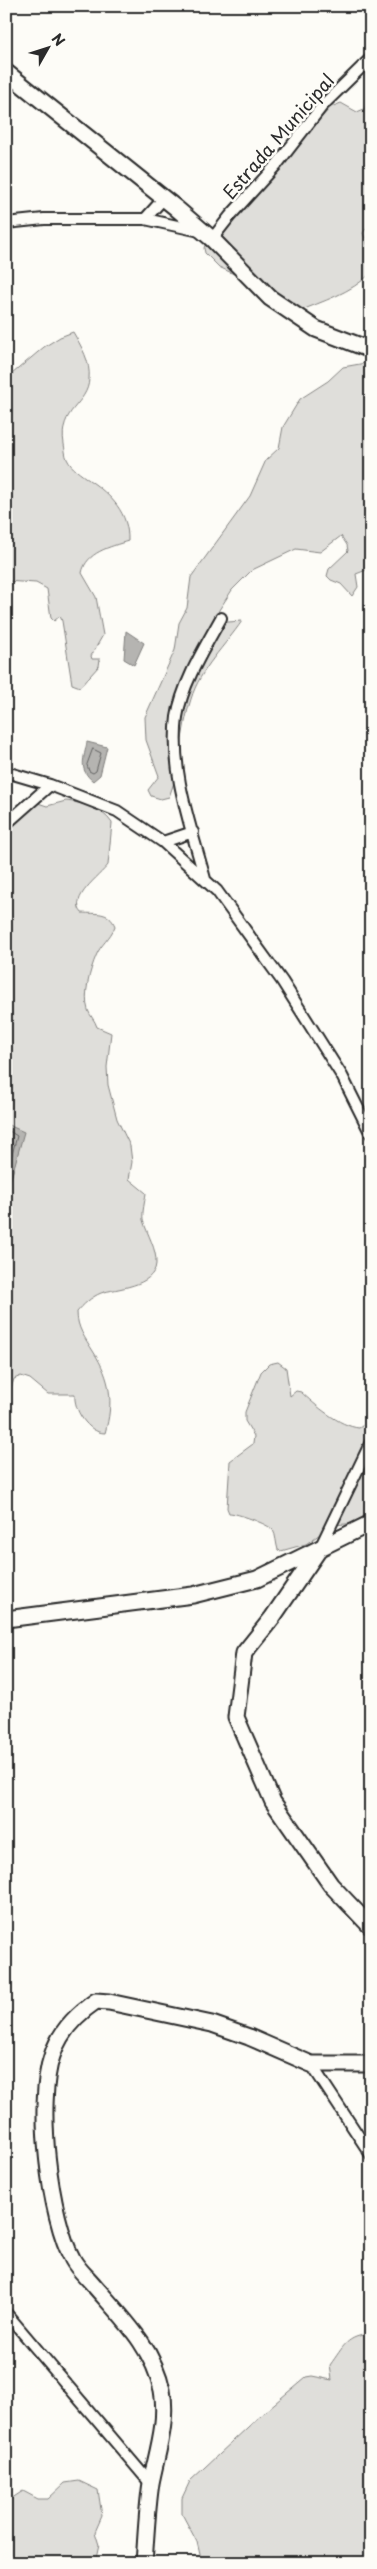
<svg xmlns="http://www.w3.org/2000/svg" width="377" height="2569" font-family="'Playpen Sans',sans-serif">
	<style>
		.green { fill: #dfdeda; stroke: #858482 }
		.water { fill: #b5b4b1; stroke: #7e7d7b }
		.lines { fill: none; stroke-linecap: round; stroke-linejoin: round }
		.shore { stroke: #626261; stroke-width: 1 }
		.street-casing { stroke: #2b2b2b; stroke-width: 14 }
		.secondary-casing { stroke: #2b2b2b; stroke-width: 19 }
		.street { stroke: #fdfcf7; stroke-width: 10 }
		.secondary { stroke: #fdfcf7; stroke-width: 15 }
		.labels { text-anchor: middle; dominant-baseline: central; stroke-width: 5; stroke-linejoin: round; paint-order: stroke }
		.street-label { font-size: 18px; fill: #2b2b2b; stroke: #fdfcf7 }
	</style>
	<rect width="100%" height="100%" fill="#fdfcf7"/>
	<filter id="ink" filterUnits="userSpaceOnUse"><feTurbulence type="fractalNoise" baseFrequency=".02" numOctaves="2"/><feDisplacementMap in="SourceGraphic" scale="10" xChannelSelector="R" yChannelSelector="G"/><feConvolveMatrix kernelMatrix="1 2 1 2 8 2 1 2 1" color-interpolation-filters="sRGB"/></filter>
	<g filter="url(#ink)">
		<!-- green -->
		<path class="green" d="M371,96V221L363,233L371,255V273C351,293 323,301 297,312L249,281L219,267L205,253L204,248L207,240L248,189L278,164L331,107L341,103L357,112L364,109Z
			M73,332C81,346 91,362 89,379C88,405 58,409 64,444C65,449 65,455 67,459C71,468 81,474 89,480C111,495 129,513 128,541C110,547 86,552 82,573L96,597L103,635L91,656L92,659H100L99,666L80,687L72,684L62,621L60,616L54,621L51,618L47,589L36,583L6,581V379L44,347L60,337Z
			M371,362V555L369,558L371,564L369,569L356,574L358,587L352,596L341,584L331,580L327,576L329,569L348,551L347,545L341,536L320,552L296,549L252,570L232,590L219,610L215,623L242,621C225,646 200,669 191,699C180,731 182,765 169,797L161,799L151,796L148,790L159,776L146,740L145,717L175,650L179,623L187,608L191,577L250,496L266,460L279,448L283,427L300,399L328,381L343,367Z
			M66,801C83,803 102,808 112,823L108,865C100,876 68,898 82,913C97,914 109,911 115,926C111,938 100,945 96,956C90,970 83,995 88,1010C90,1016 95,1020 97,1027L111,1033L107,1067L108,1085L117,1119L130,1146L132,1162L129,1179L146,1193C145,1201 142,1212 143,1220C147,1234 157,1249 156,1264C154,1287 116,1288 101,1293C91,1297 83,1305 77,1312C77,1328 85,1338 93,1351C111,1379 114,1402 105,1433C88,1433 73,1409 75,1394H48L30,1379L21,1376L14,1379L6,1403V1196L23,1133L6,1124V830L38,803L47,806Z
			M278,1362L286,1368L290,1396L296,1391L301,1392C315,1405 339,1426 359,1428L365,1424L371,1436V1522L333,1525L306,1544L281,1551L278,1550C276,1544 276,1535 273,1530C268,1524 237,1513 229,1513L227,1508L230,1461L253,1444L254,1436L245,1421V1412L261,1372L269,1364Z
			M371,2334V2563H202L197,2542L182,2514V2498L190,2481L262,2414L306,2377L312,2376L332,2380L330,2365C344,2346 346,2336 371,2334Z
			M79,2481L98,2490L102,2516L95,2532L99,2545L95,2563H6V2502L23,2491L38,2499H48L65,2483Z"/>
		<!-- water -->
		<path class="water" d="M126,631L144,643L134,665L124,659Z
			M87,742L107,747L100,775L93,781C78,769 84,759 87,742Z
			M6,1124L24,1132L6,1196Z"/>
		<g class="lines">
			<!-- shore -->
			<path class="shore" d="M93,749L101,753L96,771L93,773L89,771L87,765Z
				M6,1129L17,1136L6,1177"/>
			<defs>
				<path id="street" d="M145,219L164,198
					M6,223L44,219H145L200,231
					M212,239L230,216L278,163L323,105L371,58
					M6,772L50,785L117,811L163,842L217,891L282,981L342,1076L371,1134
					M6,824L50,785
					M163,842L193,832
					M205,879C191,826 170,772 177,717C182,684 205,647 221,618
					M320,1548L371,1442
					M311,2064L371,2155
					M6,2313L151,2484"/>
				<path id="secondary" d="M6,72L176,208L212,239L270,298L316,329L371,350
					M318,1551L272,1618L244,1653L236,1717L273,1802L331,1885L371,1927
					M6,1619L193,1595L257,1579L371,1523
					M144,2563C146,2537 147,2509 151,2483C157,2452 168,2422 162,2390C153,2346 120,2316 92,2283C86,2276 78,2269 73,2260C49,2217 36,2102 52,2056C59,2033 77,2014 96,2001L109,2002L212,2024L249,2037L311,2064H371"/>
			</defs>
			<!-- street casing -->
			<use href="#street" class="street-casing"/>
			<!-- secondary casing -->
			<use href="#secondary" class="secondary-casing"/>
			<!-- street -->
			<use href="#street" class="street"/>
			<!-- secondary -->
			<use href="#secondary" class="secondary"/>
		</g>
	</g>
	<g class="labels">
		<!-- street labels -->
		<g class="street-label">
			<text transform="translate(278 136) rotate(-49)">Estrada Municipal</text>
		</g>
	</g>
	<!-- margin -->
	<rect width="377" height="2569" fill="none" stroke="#fdfcf7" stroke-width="25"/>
	<rect x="12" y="12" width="352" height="2544" fill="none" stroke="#2b2b2b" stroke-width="2" filter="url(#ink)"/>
	<!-- north arrow -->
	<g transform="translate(48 48) rotate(51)" stroke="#fdfcf7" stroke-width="4" paint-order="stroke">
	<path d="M0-4L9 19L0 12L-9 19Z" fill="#2b2b2b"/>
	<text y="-8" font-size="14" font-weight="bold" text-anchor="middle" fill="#2b2b2b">N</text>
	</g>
</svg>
